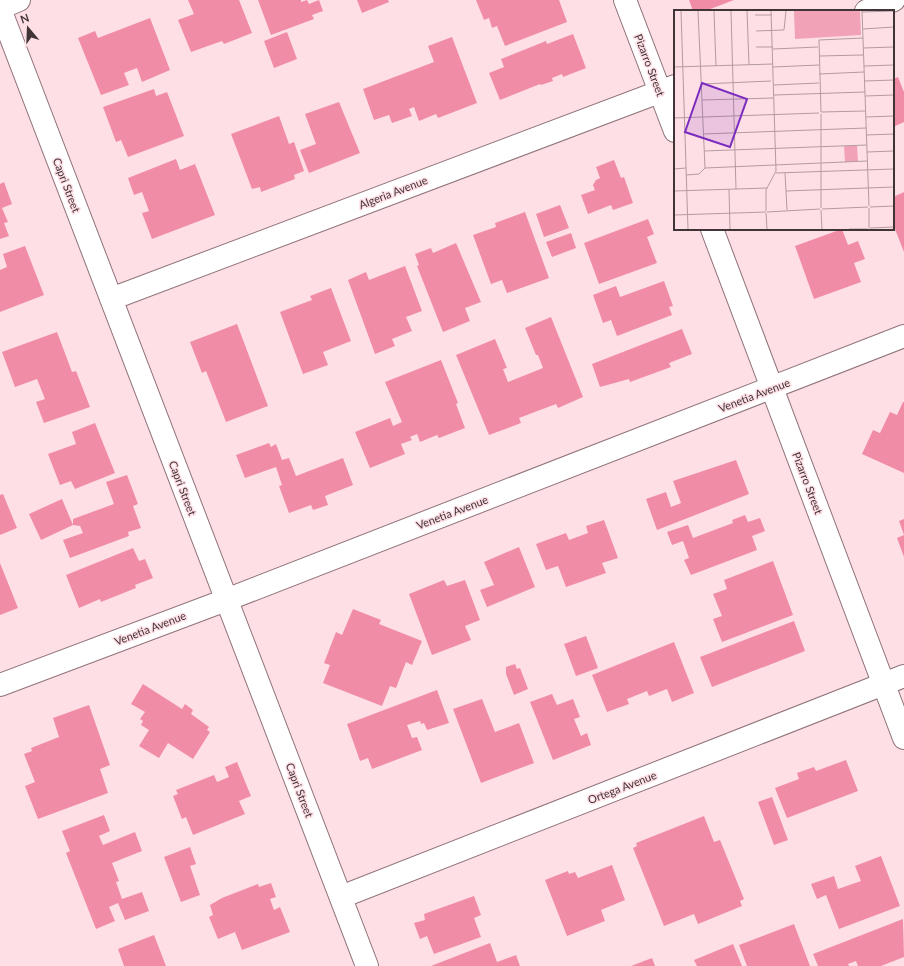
<svg xmlns="http://www.w3.org/2000/svg" width="904" height="966" font-family="Lato,sans-serif">
	<style>
		.building { fill: #f18ca7 }
		.lines { fill: none; stroke-linecap: round; stroke-linejoin: round }
		.street-casing { stroke: #8f7379; stroke-width: 24 }
		.street { stroke: #fff; stroke-width: 22 }
		.labels { text-anchor: middle; dominant-baseline: central; stroke-width: 3; stroke-linejoin: round; paint-order: stroke }
		.street-label { font-size: 11px; fill: #403436; stroke: #ffdfe6 }
		.inset-road { fill: none; stroke: #b39ba0; stroke-width: 1 }
		.view { fill: #7b2cbf; fill-opacity: 0.15; stroke: #7b2cbf; stroke-width: 2 }
		.inset-edge { fill: none; stroke: #403436; stroke-width: 2 }
	</style>
	<rect width="100%" height="100%" fill="#ffdfe6"/>
	<!-- building -->
	<path class="building" d="M188,0H239L252,33L224,44L222,41L191,52L178,20L194,14Z
		M258,0H301V2L307,0L309,4L319,0L323,11L312,15L314,19L271,35Z
		M357,0H388L389,2L362,13Z
		M476,0H559L567,22L505,46L497,26L492,28L489,18L484,20Z
		M689,0H734L705,11H693Z
		M150,18L170,70L142,82L137,68L124,73L129,85L101,95L78,38L95,31L98,38Z
		M287,32L297,59L274,68L264,41Z
		M573,34L586,68L563,77L562,74L552,78L553,81L541,85L540,84L500,100L489,73L504,67L501,59L546,41L547,44Z
		M452,37L477,103L438,118L436,114L419,121L414,107L409,109L412,116L392,123L389,115L374,120L363,89L434,62L428,46Z
		M898,77L904,92V122L893,127V79Z
		M154,89L156,96L167,92L184,136L128,157L121,140L116,142L103,107Z
		M339,102L360,153L309,173L300,150L316,144L305,114Z
		M279,116L289,144L294,142L304,171L294,175L295,179L261,192L260,187L252,189L231,134Z
		M176,159L180,170L195,164L215,215L152,239L142,213L149,211L142,192L134,195L128,178Z
		M614,160L621,178L624,177L633,203L613,210L611,205L588,214L581,195L595,190L593,185L596,180L600,178L596,167Z
		M4,182L12,204L2,208L8,222L4,223L9,236L0,239V184Z
		M904,192V252L893,224V197Z
		M560,205L569,228L544,237L536,214Z
		M525,212L549,278L507,293L502,280L491,284L473,235L496,227L495,223Z
		M648,219L654,234L647,237L657,263L599,284L584,243Z
		M842,229L848,245L858,241L865,259L854,263L861,282L814,299L795,246Z
		M571,233L576,248L552,257L546,242Z
		M456,243L481,302L465,308L470,321L443,332L417,266L419,265L415,254L431,248L433,253Z
		M25,246L44,295L0,312V270L7,267L3,254Z
		M405,266L422,311L406,317L412,331L392,339L395,346L375,354L348,280L366,272L369,280Z
		M664,281L673,306L669,307L672,315L617,336L611,320L603,323L593,295L616,286L620,297Z
		M331,288L351,341L323,352L328,365L303,374L280,312L312,300L310,296Z
		M551,317L583,397L558,408L556,404L519,418L521,423L489,435L456,355L495,339L507,368L503,369L508,382L543,368L538,355H536L525,328Z
		M237,324L268,406L226,422L206,371L202,373L190,342Z
		M682,329L692,354L669,363L671,367L630,382L629,379L600,387L592,364Z
		M57,332L72,372L76,371L90,407L44,423L36,402L45,399L37,379L15,387L2,352Z
		M441,360L458,403L456,404L465,428L439,438L437,435L420,442L417,434L410,437L412,440L401,444L405,454L370,468L355,432L390,418L393,426L402,422L385,382Z
		M903,402H904V473L862,454L873,430L880,433L890,412L897,415Z
		M95,423L115,473L75,489L71,481L60,485L48,454L76,444L72,432Z
		M269,443L271,447L276,444L282,460L289,458L296,476L343,458L353,485L325,496L328,505L313,510L311,505L289,513L279,486L282,485L276,467L245,478L236,455Z
		M736,460L749,494L657,530L646,499L666,492L671,507L681,503L673,481Z
		M127,475L138,504L133,506L141,528L128,532L129,536L70,558L63,540L83,533L80,526L73,525L41,540L29,514L62,499L73,525V519L114,504L106,482Z
		M3,494L17,528L0,535V495Z
		M745,515L748,522L760,518L765,531L752,536L757,550L691,575L684,560L689,558L683,541L672,545L667,532L688,525L693,538L733,523L732,520Z
		M904,519V535L899,521Z
		M604,520L618,558L602,563L606,573L566,587L558,566L546,570L536,544L566,533L569,540L588,533L586,526Z
		M904,535V557L897,538Z
		M519,547L535,587L487,607L480,590L494,585L484,562Z
		M133,548L139,561L145,559L153,578L135,585L136,588L101,602L100,599L79,608L66,575Z
		M773,561L793,615L722,642L713,619L722,616L713,594L727,589L724,580Z
		M0,563L18,608L0,615Z
		M444,580L447,586L465,580L480,620L465,626L471,640L432,655L409,594Z
		M353,609L381,620L379,624L422,641L412,665L406,662L396,688L390,686L382,706L323,683L330,665L324,663L336,632L342,635Z
		M794,621L805,651L712,687L700,657Z
		M586,636L598,668L576,676L564,644Z
		M674,642L694,693L672,702L667,689L649,696L647,691L627,699L629,704L607,712L592,675Z
		M515,664L517,669L520,668L528,689L514,695L506,674V667Z
		M143,684L182,709L185,704L193,710L191,714L209,727L207,730L210,732L193,759L168,743L159,758L139,746L149,730L141,725L143,721L140,719L145,712L131,704Z
		M437,690L449,723L427,730L424,723L421,724L420,721L407,725L412,738L417,737L422,750L372,769L368,758L360,761L347,724Z
		M552,694L557,705L573,699L580,717L574,719L581,736L587,733L591,745L553,760L530,702Z
		M482,699L495,732L519,723L534,763L481,783L453,709Z
		M89,705L110,765L100,769L108,793L38,819L25,786L35,782L24,754L32,751L31,748L59,737L53,718Z
		M846,760L858,791L787,818L775,788L799,779L797,773L814,767L816,771Z
		M237,762L251,796L239,801L245,814L193,835L186,817L182,819L173,796L178,794L176,790L214,775L217,782L229,777L225,767Z
		M772,797L788,840L774,845L758,802Z
		M104,815L110,831L99,836L103,845L135,832L142,851L112,863L119,881L116,882L122,899L142,892L149,911L125,920L118,903L109,907L115,921L96,929L66,853L70,851L62,831Z
		M704,816L714,842L720,840L744,899L740,901L742,906L698,924L694,914L664,926L633,848L637,846L636,843Z
		M190,847L196,864L190,866L200,895L181,902L164,857Z
		M881,856L900,906L839,929L826,895L817,899L811,884L834,876L838,889L861,881L855,866Z
		M612,865L625,900L601,910L605,921L567,936L545,880L568,871L569,874L575,872L578,878Z
		M271,883L276,897L270,899L274,910L280,907L290,932L242,950L235,932L218,939L209,917L213,915L210,905L222,898L258,884L259,887Z
		M474,896L481,915L474,918L481,937L434,954L427,936L420,939L414,923L425,920L424,914Z
		M903,919L904,957L881,966H858L856,961L848,964L849,966H818L813,954Z
		M794,924L810,966H747L739,945Z
		M154,935L166,966H124L118,949Z
		M490,943L497,962L516,955L520,966H431Z
		M733,944L742,966H697L694,960Z
		M652,958L655,966H631Z"/>
	<g class="lines">
		<defs>
			<path id="street" d="M625,0L675,131
				M0,8L19,0
				M0,9L367,966
				M866,11L894,0
				M712,229L904,738
				M111,299L675,86
				M0,685L226,600L904,336
				M341,897L904,676"/>
		</defs>
		<!-- street casing -->
		<use href="#street" class="street-casing"/>
		<!-- street -->
		<use href="#street" class="street"/>
	</g>
	<g class="labels">
		<!-- street labels -->
		<g class="street-label">
			<text transform="translate(650 65) rotate(69)">Pizarro Street</text>
			<text transform="translate(67 185) rotate(69)">Capri Street</text>
			<text transform="translate(393 192) rotate(-21)">Algeria Avenue</text>
			<text transform="translate(754 395) rotate(-21)">Venetia Avenue</text>
			<text transform="translate(808 483) rotate(69)">Pizarro Street</text>
			<text transform="translate(183 488) rotate(69)">Capri Street</text>
			<text transform="translate(452 512) rotate(-21)">Venetia Avenue</text>
			<text transform="translate(150 628) rotate(-21)">Venetia Avenue</text>
			<text transform="translate(622 787) rotate(-21)">Ortega Avenue</text>
			<text transform="translate(300 790) rotate(69)">Capri Street</text>
		</g>
	</g>
	<!-- overview -->
	<g transform="translate(674 10)">
		<rect width="220" height="220" fill="#ffdfe6"/>
		<path d="M120,1H186L187,25L121,29ZM170,136H183L184,151L171,152Z" fill="#f2a2b6"/>
		<path class="inset-road" d="M7,1L14,219M24,1L31,158M40,1L42,56M57,1L62,179M73,1L75,55M188,1L195,196M188,2L220,1M81,5H98M189,19L220,17M82,21L110,20L112,1M82,37H99M189,38L220,37M99,39L144,37M145,46L189,45M190,56L220,55M0,57L99,54M99,57L145,55M145,64L190,62M190,71L220,70M28,74L97,71M100,75L145,73M100,85L191,82M191,86L220,85M28,90L100,88M147,102L145,30L189,28M147,102L191,101M147,104V198M192,107L220,106M0,108L145,103M29,124L192,118M192,125L220,124M30,141L193,135M193,142L220,141M31,158L193,151M0,159L12,158M102,163L220,159M111,163L113,200M12,165L25,164L31,158M55,179L56,219M0,181L93,178M112,181L220,177M196,197L220,196M195,198V218M148,199L194,197M147,200L148,219M92,201V180L102,161L97,1M93,202L146,199M92,203L93,219M0,205L92,202M196,218L220,217M175,219H194"/>
		<path class="view" d="M28,73L73,89L56,137L11,122Z"/>
		<rect width="220" height="220" class="inset-edge"/>
	</g>
	<!-- north arrow -->
	<g transform="translate(28 28) rotate(341)" stroke="#ffdfe6" stroke-width="3" paint-order="stroke">
	<path d="M0-3L7 15L0 10L-7 15Z" fill="#403436"/>
	<text y="-6" font-size="11" font-weight="bold" text-anchor="middle" fill="#403436">N</text>
	</g>
</svg>
